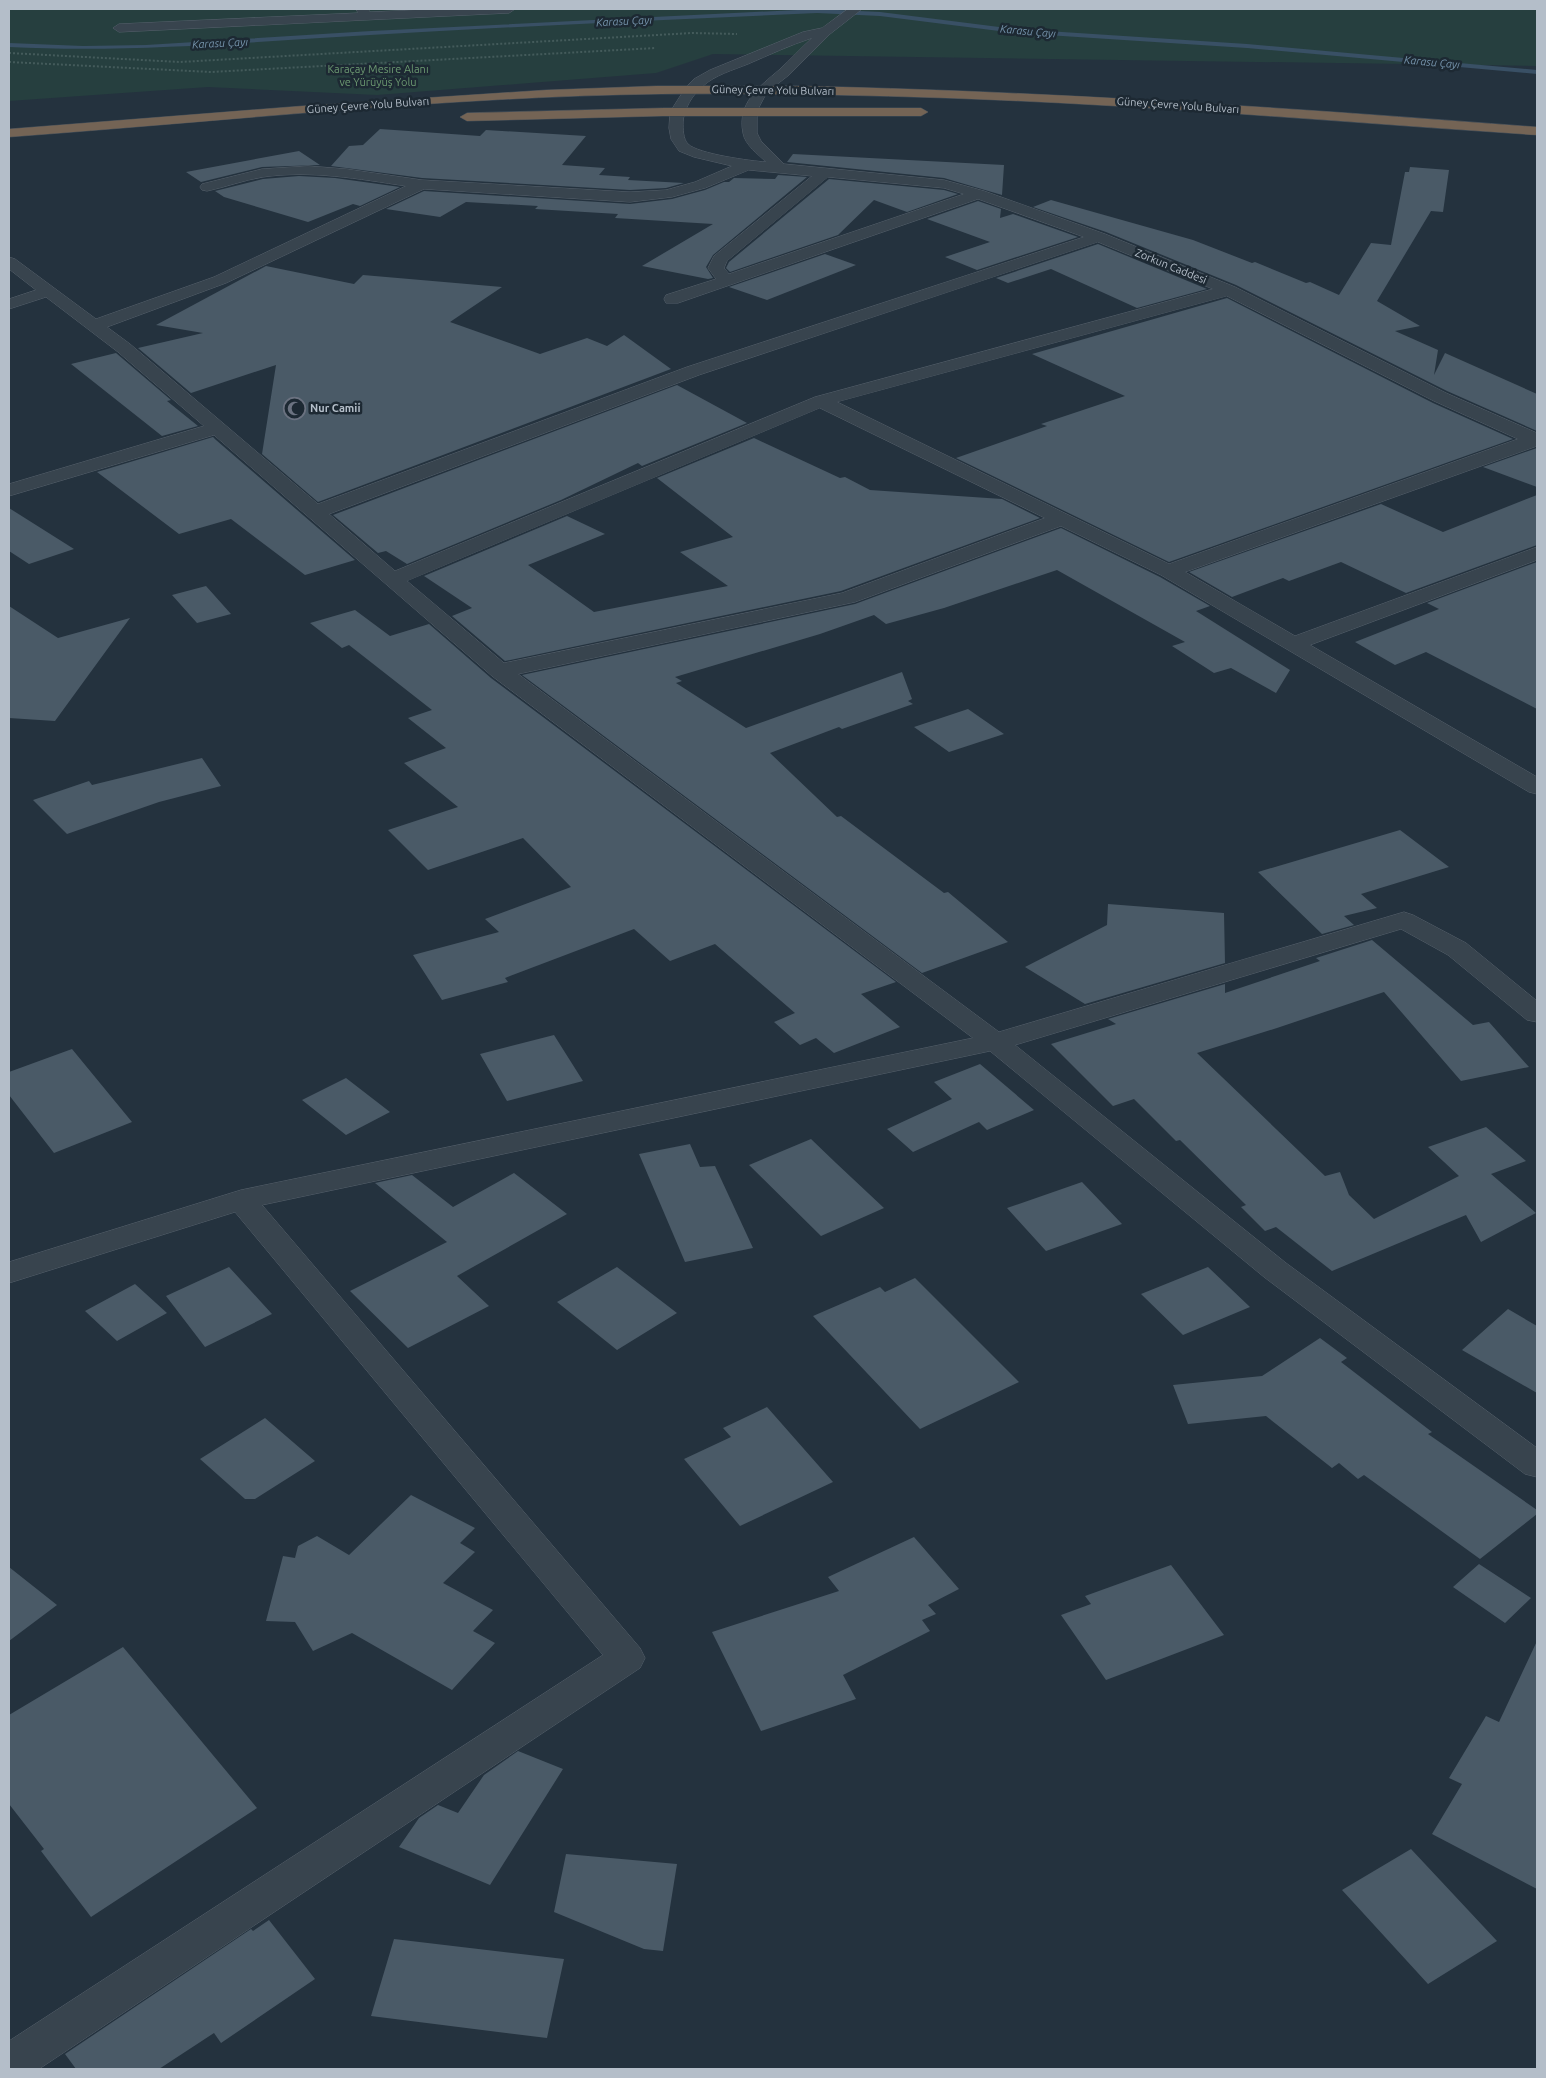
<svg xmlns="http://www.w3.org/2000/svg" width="1546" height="2078" font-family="Ubuntu,sans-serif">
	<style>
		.green { fill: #263f3f }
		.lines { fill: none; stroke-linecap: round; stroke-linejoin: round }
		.stream { fill: #395065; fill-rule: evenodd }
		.building { fill: #4a5a67 }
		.minor-casing { stroke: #56616c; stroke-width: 1 }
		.highway-casing { stroke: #434e59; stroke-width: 1 }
		.path { stroke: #445b5b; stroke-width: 2; stroke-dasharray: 2 2; stroke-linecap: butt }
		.minor { fill: #38444e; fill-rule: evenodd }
		.highway { fill: #746455; fill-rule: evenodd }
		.labels { text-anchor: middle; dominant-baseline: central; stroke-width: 5; stroke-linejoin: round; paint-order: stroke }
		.far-water-label { font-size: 11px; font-style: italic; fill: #7593ab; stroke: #1d2933 }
		.far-park-label { font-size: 11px; fill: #6c9971; stroke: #1d2933 }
		.far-street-label { font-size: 11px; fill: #b4bec9; stroke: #1d2933 }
		.far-poi-label { font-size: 11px; font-weight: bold; fill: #b4bec9; stroke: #1d2933; text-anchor: start }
	</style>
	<rect width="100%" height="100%" fill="#24323e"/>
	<!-- green -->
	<path class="green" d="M9,9H1537V66L713,54L656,73L377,95L208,87L9,101Z"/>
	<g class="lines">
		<!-- stream -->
		<path class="stream" d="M817,9L880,12L1015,29L1247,44L1537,70V74L1247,48L1015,33L880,16L817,13C668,20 519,26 370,35C250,42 130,53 9,47V43L83,46L146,45L371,31Z"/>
	</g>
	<!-- building -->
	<path class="building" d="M380,129L480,136L486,130L586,136L562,165L605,168L599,175L630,177L628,180L684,183L666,188L630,190L422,178L331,166L349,146L363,145Z
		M299,151L320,165L262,167L201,182L186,172Z
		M793,154L1004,165L1002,195L944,178L787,162Z
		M1410,167L1449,170L1443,212L1431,211L1377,301L1420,326L1395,331L1438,350L1434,375L1445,353L1537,394V431L1447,391L1236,285L1106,232L1033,207L1051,200L1193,240L1252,263L1255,262L1306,283L1310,282L1339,295L1371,243L1391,245L1405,172H1409Z
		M778,175L807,177L713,255L706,267L713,278L708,279L642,266L713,224L615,218L618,214L535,209L538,206L466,202L440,217L386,209L424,191L630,204L672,199L705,190L724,182H729L734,178L775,179Z
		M299,176L335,178L400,187L360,206L353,204L308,222L224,197L215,191L263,179Z
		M829,179L944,190L958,194L907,212L874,200L838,235L730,272L726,268L729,262Z
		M978,201L1001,209L1000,218L1013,214L1078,237L977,270L945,257L990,242L927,219Z
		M1098,244L1207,289L1137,308L1051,269L1008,283L996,278Z
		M825,254L856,265L767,300L729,287Z
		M266,266L354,284L363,275L502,287L450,322L540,354L587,338L607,346L624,335L671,369L318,502L262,454L276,365L191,393L138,348L203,333L156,325Z
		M1227,298L1433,403L1513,439L1169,562L956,458L1047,426L1041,424L1125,396L1032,354Z
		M116,353L171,400L167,401L198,426L162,436L71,364Z
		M677,385L747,423L642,466L638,463L561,500L407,564L386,551L378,553L333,515Z
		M213,437L216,440L355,560L305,575L231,519L179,534L97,472Z
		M754,438L840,478L845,477L870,490L1002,499L1040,518L841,591L505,661L452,616L472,608L424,576L567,516L605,534L528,565L594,612L728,586L680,552L733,537L657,478Z
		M1537,448V487L1483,467Z
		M1537,495V545L1406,593L1341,562L1289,581L1283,578L1232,597L1189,572L1381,504L1443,532Z
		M9,508L74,549L29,564L9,551Z
		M1061,528L1160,577L1210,606L1196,611L1290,670L1276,693L1231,668L1214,673L1172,646L1185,642L1057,570L944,608L886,624L874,615L820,634L675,677L682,681L676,683L746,728L902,672L912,699L908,701L913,704L842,729L839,727L770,753L837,817L841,816L944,893L948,892L1008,942L922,973L522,675L855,604Z
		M1537,562V709L1426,652L1395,665L1355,642L1439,609L1427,603Z
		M206,586L231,614L197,623L172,595Z
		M9,606L58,638L130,618L55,721L9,718Z
		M355,610L390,636L429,624L491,678L896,982L861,994L900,1027L834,1053L816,1038L800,1045L774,1022L795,1013L715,944L670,961L634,929L505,978L508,982L442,1000L413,955L499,932L485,919L571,887L523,838L428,870L388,830L458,807L404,763L446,748L408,718L432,710L349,645L342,648L310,623Z
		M968,709L1004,734L949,752L914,727Z
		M202,758L221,786L159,802L67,834L33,800L89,781L92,785Z
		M1400,830L1449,867L1361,894L1377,908L1344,916L1354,925L1322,934L1258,872Z
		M1108,904L1224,913L1225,963L1085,1004L1025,967L1107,925Z
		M1372,940L1473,1025L1489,1022L1529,1067L1461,1081L1384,992L1277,1028L1197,1053L1325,1176L1340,1172L1349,1195L1374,1219L1459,1176L1428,1147L1486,1127L1526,1161L1491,1174L1536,1213L1481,1242L1466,1215L1332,1271L1276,1227L1265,1231L1241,1207L1246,1205L1180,1140L1176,1141L1134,1099L1113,1106L1051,1044L1116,1024L1108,1019L1225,984V993L1320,961L1316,958Z
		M554,1035L583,1081L507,1101L480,1054Z
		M72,1049L132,1122L54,1153L9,1095V1072Z
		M980,1064L1034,1110L987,1130L979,1122L913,1152L887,1129L952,1099L934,1082Z
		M346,1078L390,1112L346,1135L302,1100Z
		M811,1139L836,1163L884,1208L821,1236L749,1165Z
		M690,1144L700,1167L715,1166L753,1248L685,1262L639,1154Z
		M514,1173L567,1214L457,1276L489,1306L408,1348L350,1291L447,1242L375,1183L412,1175L453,1207Z
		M1082,1182L1122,1224L1046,1251L1007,1208Z
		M229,1267L272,1314L205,1347L166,1296Z
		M617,1267L677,1313L617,1350L557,1302Z
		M1208,1267L1250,1307L1183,1335L1141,1294Z
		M915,1278L1019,1382L920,1429L813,1316L880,1287L885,1292Z
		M135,1284L167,1313L117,1341L85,1311Z
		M1508,1309L1537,1326V1393L1462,1350Z
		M1320,1338L1347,1358L1341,1362L1432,1432L1428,1434L1537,1510V1514L1480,1559L1364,1475L1358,1479L1339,1463L1332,1468L1266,1416L1188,1424L1173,1385L1262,1376Z
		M767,1407L833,1482L740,1526L684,1459L731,1437L723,1428Z
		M265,1418L315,1461L255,1499H245L200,1459Z
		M411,1495L475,1528L460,1543L475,1552L443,1583L493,1610L473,1631L495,1643L452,1690L352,1633L313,1651L295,1622L266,1621L283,1556L295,1558L298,1546L317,1536L349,1555Z
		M914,1537L959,1589L928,1605L936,1614L922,1620L930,1631L843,1675L856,1699L761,1731L712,1632L839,1591L828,1577Z
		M1479,1564L1531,1598L1505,1623L1453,1587Z
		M1171,1565L1224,1635L1106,1680L1061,1615L1091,1604L1085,1596Z
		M9,1567L57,1605L9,1641Z
		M1537,1641V1889L1432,1834L1462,1784L1449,1778L1486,1716L1499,1722Z
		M123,1647L257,1808L91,1917L41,1851L44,1849L9,1804V1715Z
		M518,1751L563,1769L490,1885L399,1847L419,1818L438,1805L458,1813L484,1775Z
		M1411,1849L1497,1941L1428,1984L1342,1890Z
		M566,1854L677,1864L663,1951L644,1949L554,1912Z
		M269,1920L315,1979L221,2043L214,2033L159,2069H76L65,2054L251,1929L253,1931Z
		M394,1939L564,1959L547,2038L371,2016Z"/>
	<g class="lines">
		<defs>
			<path id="minor" d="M356,9H368L370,12L439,9H515L509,13L119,32L113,28L119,24L358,13Z
				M848,9H862L830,34L789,75L767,92L757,111V133L761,141L784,164L944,180L984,191L1105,234L1235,287L1446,393L1537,433V446L1185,572L1295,636L1537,547V560L1310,645L1537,777V794L1529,792L1161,575L1061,526L855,602L518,674L999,1032L1404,912L1413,915L1466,943L1537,1001V1022L1527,1020L1448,955L1401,929L1015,1045L1286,1263L1537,1448V1477L1525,1474L1264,1277L990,1051L262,1205L640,1648L645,1658L640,1668L39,2069H9V2041L603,1655L235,1212L9,1283V1262L241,1190L973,1038L492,676L214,435L9,496V484L204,426L118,352L46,297L9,309V299L36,290L9,269V257L15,259L96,319L214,277L406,186C359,179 311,170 263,177C244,180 226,187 207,191L202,190L200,187L202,184L262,169L308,166L346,169L422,180L630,192L666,190L695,182L732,166L694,157L679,151L671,139L669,128L670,112L686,87L694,79L710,70L803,32L822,28ZM812,38C801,48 790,60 779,70C759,87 737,103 743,133C745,145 758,154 766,162C751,161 698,154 688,144C683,139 683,129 683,122C684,109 692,95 703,86C715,75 733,70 748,64C769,55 790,45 812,38ZM749,170L812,176L714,256L708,268L716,279L666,295L664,299L666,303H678L978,199L1084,237L687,367L318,504L130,344L107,327L226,283L424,189L630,202L672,197L705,188ZM828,177L944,188L964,194L729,274L724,268L727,261ZM1098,242L1213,289L815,397L395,571L329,514L699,375ZM1227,296L1434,401L1518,439L1169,564L837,402ZM820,408L1045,518L842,593L504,663L407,581Z"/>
			<path id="highway" d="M798,86C1045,91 1291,108 1537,127V135C1396,126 1256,114 1115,106C964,97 813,93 661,94C443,97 226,121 9,137V129L302,106L546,90L656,86Z
				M663,108H921L928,112L921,116H663L467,121L460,117L467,113Z"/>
		</defs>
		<!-- minor casing -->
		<use href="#minor" class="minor-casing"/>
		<!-- highway casing -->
		<use href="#highway" class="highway-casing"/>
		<!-- path -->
		<path class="path" d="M9,53L180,62L692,33L737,34
			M9,62L211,72L656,48"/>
		<!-- minor -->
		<use href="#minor" class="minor"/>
		<!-- highway -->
		<use href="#highway" class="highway"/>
	</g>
	<!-- icons -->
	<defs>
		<symbol id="mosque-ring" viewBox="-11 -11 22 22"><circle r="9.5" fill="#1d2933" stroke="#6b7280" stroke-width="1.5"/><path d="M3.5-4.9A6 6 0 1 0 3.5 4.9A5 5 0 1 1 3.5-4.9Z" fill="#6b7280"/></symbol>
	</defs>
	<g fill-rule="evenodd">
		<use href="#mosque-ring" x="282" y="396" width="25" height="25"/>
	</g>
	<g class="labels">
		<!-- far-water labels -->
		<g class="far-water-label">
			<text transform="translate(624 21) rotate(-3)">Karasu Çayı</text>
			<text transform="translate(1028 31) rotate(5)">Karasu Çayı</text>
			<text transform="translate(220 43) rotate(-3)">Karasu Çayı</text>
			<text transform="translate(1432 62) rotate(5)">Karasu Çayı</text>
		</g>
		<!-- far-park labels -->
		<g class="far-park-label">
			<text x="378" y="69">Karaçay Mesire Alanı<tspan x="378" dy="13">ve Yürüyüş Yolu</tspan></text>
		</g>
		<!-- far-street labels -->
		<g class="far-street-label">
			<text transform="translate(773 90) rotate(1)">Güney Çevre Yolu Bulvarı</text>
			<text transform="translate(368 105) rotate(-4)">Güney Çevre Yolu Bulvarı</text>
			<text transform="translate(1178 105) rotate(4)">Güney Çevre Yolu Bulvarı</text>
			<text transform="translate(1171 266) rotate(22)">Zorkun Caddesi</text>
		</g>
		<!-- far-poi labels -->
		<g class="far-poi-label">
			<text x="310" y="408">Nur Camii</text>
		</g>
	</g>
	<!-- border -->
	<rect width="1546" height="2078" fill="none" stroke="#b4bec9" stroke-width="20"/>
</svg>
